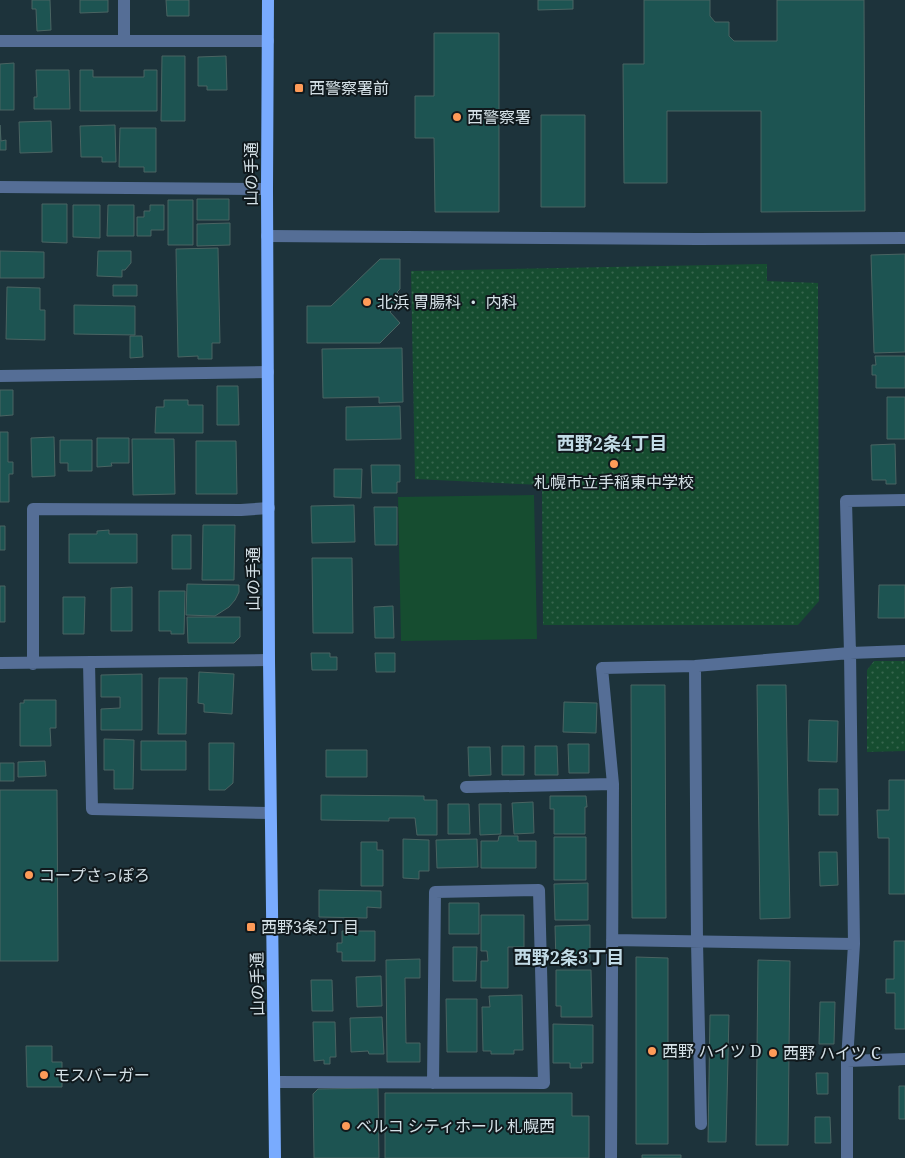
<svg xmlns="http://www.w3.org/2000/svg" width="905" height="1158" font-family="'Noto Serif','Noto Sans JP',serif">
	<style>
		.park { fill: url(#park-dots) }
		.pitch { fill: #164d30 }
		.building { fill: #1d5452; stroke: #4a6462 }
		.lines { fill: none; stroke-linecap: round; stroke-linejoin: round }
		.minor { stroke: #556e96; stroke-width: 12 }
		.major { stroke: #79abfe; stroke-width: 12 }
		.poi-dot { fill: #fe9b58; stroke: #10191d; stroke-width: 2 }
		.labels { text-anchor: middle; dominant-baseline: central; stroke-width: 4; stroke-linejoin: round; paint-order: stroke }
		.poi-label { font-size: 16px; fill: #d5e1e7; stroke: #10191d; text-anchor: start }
		.street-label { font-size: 16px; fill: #d5e1e7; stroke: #10191d }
		.neighbourhood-label { font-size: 18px; font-weight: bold; fill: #c2dbe6; stroke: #10191d }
	</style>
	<defs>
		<pattern id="park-dots" width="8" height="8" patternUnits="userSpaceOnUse" patternTransform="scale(1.25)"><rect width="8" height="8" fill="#164d30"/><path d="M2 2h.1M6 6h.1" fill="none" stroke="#37664e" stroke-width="1.8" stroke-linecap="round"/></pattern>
	</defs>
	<rect width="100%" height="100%" fill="#1d333b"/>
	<!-- park -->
	<path class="park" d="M767,264V281L818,283L819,601L798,625H543L542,485L415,479L411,271Z
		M874,661H905V751L867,752V670Z"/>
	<!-- pitch -->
	<path class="pitch" d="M534,495L537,639L401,641L398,497Z"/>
	<!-- building -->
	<path class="building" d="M32,0H50L51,30L37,31L36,9H32Z
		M80,0H108V12L80,13Z
		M166,0H189V16H167Z
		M538,0H573V9L538,10Z
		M644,0H710V16L715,22H729V36L734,41H777V0H864L865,211L761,212V111H667V183H624L623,64H644Z
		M434,33H499V212H435L434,138H415V96H434Z
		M162,56H185V121H161Z
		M226,56L227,90H207V86H198V57Z
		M14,63V110H0V64Z
		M36,70H69L70,109H34V97H37Z
		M80,70H93V77H144V70H157V111H80Z
		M541,115H585V207H541Z
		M51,121L52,152L20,153L19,122Z
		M0,125L1,141L6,140V150H0Z
		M115,125L116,162H102V157H81L80,126Z
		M120,128H156V172H144V167H119Z
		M197,199H229V220H197Z
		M168,200H193V245H168Z
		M42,204H67V243L42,242Z
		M73,205H100V238L73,237Z
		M108,205H134V236H107Z
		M150,205H164V230H151V236H137V217H144V211H150Z
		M230,223V245L197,246V224Z
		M218,248L220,343H212V359H198V356L178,357L176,249Z
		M0,251L44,252V278H0Z
		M98,251H131V263L125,270H122V277L97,276Z
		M905,254V352L874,353L871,255Z
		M380,259H400V289L397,292L403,299L390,312L400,323L380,343H307V306H331Z
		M113,285H137V296H113Z
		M7,287L40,288V310H45V340L6,339Z
		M74,305L135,306V335L74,334Z
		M130,336H142L143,357L130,358Z
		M402,348L403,402L379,403V397L323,398L322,349Z
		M875,356H905V388H876V375H872V365H876Z
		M217,386H238L239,425H217Z
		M0,390H13V415L0,416Z
		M887,397H905V439H887Z
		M164,400H188V405H203V433H155L156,407H164Z
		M400,406L401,439L346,440V407Z
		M0,432H8V462H13V474H9V502H0Z
		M54,437L55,476L32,477L31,438Z
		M97,438H129V463H111L112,466L97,467Z
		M132,439H174L175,494L133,495Z
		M60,440H92V471H68V463H60Z
		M196,441H236L237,494H196Z
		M895,444L896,484H886V480H872L871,445Z
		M371,465H400V482H397V493H372Z
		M334,469H362L361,498L334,497Z
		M354,505L355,542L312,543L311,506Z
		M374,507H397V545H375Z
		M203,525H235L234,580H202Z
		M0,526H5V550H0Z
		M109,530V534H137V563H69V534H97V531Z
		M172,535H191V569H172Z
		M312,558H352L353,633H313Z
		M187,584L239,585V592L235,600L229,607L215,616L186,615Z
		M879,585H905V618H878Z
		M0,586H5V622H0Z
		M132,587V631H111V588Z
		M159,591H185L184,634H171V631H159Z
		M63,597H85L84,634H63Z
		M393,606L394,638H375L374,607Z
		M187,617H240V637L234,643H188Z
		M311,653H330V657H337V670H312Z
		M375,653H395V672H376Z
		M199,672L234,674L232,714L204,712V704L198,703Z
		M142,674V730H101V709L120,708V697H101V675Z
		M159,678H187L186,734H158Z
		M631,685H665L666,918H632Z
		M757,685H786L790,918L760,919Z
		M24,700H56V728H50L51,746H20V703H24Z
		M564,702L597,703L596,733L563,732Z
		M809,720L838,721L837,762L808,761Z
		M104,739L134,740L133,789H114V770H104Z
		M141,741H186V770H141Z
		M209,743H234L233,783L225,790H209Z
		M568,744H589V773H569Z
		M502,746H524V775H502Z
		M535,746H557L558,775H535Z
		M468,747H490L491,775L469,776Z
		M326,750H367V777H326Z
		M45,761L46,776L18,777V762Z
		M0,763H14V781H0Z
		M889,780H905V894H889V838H878L877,810H889Z
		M819,789H838V815H819Z
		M0,790H57L58,961H0Z
		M321,795L424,796V800H437V835H417L415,818H389V821L321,820Z
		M550,796H586L587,807H585V834H554V809H550Z
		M533,802L534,833L514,834L512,803Z
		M448,804H469L470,834H448Z
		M479,804H501V834L480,835Z
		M499,836H518V841H536V868H481V841H498Z
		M554,837H586V880H554Z
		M403,839L429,840V871H419V879L403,878Z
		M477,839L478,867L437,868L436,840Z
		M361,842H377V850H383V886H361Z
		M819,852H837L838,885L820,886Z
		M588,883V920H555L554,884Z
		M319,890L381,891V908L367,907V918L319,917Z
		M449,903H479V934H449Z
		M481,915H524V947H508V988H481V961H488L487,951H481Z
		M590,925V962L556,963L555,926Z
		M342,931H375V961H342V952H337V943H342Z
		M894,941H905V1029H895V993H886V979H894Z
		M453,947H477L476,981H453Z
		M636,957L668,958V1144H636Z
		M420,959V978H405L406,1043H420V1062H387L386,960Z
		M758,960L790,961L788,1145H756Z
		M556,970H591L592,1017H561V1006H556Z
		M381,976L382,1006L357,1007L356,977Z
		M311,980H332L333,1011H312Z
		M522,995L523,1050H514V1054H491V1051H483L482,1007H490L489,996Z
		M446,999H477V1052H447Z
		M820,1002H835L834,1044H819Z
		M710,1015H729L726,1142H708Z
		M382,1017L384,1054H369L368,1051L351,1052L350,1018Z
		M313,1022H335L336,1057H330V1064H324V1060L314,1061Z
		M553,1024L593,1025V1063H581L582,1068H570V1063H553Z
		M26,1046H52V1062H62V1087H27Z
		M816,1073H828V1094H817Z
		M899,1086H905V1119H899Z
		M378,1088L379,1158H314L313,1094L318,1089Z
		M385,1093H572V1116H589V1158H385Z
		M815,1117H830L831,1143H815Z
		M642,1155H681V1158H642Z"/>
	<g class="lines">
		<!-- minor -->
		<path class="minor" d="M124,0V41
			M0,41H268
			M0,187L267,189
			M267,236L697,239L905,238
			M0,376L268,372
			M89,662L92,809L270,813
			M0,663L269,660
			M33,664V509L241,510L269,508
			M695,666L697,942L701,1124
			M466,787L613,784
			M612,940L854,944
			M847,1061L905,1059
			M275,1082L544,1083L539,890L435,892L433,1083
			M611,1158L613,784L602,668L695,666L850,653L905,651
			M847,1158V1061L854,944L850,653L846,501L905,500"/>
		<!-- major -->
		<path class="major" d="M268,0L267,189L269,660L275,1158"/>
	</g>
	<!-- markers -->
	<g class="poi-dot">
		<rect x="294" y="83" width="10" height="10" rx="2.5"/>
		<circle cx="457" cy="117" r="5"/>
		<circle cx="367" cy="302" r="5"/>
		<circle cx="614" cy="464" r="5"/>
		<circle cx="29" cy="875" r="5"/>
		<rect x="246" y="922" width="10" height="10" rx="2.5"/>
		<circle cx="652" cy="1051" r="5"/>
		<circle cx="773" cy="1053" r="5"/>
		<circle cx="44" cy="1075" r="5"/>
		<circle cx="346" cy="1126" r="5"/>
	</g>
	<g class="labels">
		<!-- poi labels -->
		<g class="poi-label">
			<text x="309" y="88">西警察署前</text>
			<text x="467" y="117">西警察署</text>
			<text x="377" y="302">北浜 胃腸科 ・ 内科</text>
			<text x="614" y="482" text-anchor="middle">札幌市立手稲東中学校</text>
			<text x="39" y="875">コープさっぽろ</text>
			<text x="261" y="927">西野3条2丁目</text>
			<text x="662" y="1051">西野 ハイツ D</text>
			<text x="783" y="1053">西野 ハイツ C</text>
			<text x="54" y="1075">モスバーガー</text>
			<text x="356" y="1126">ベルコ シティホール 札幌西</text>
		</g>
		<!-- street labels -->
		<g class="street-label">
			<text transform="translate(251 174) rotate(-90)">山の手通</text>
			<text transform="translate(253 579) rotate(-90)">山の手通</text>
			<text transform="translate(257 984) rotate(-91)">山の手通</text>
		</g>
		<!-- neighbourhood labels -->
		<g class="neighbourhood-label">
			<text x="612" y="443">西野2条4丁目</text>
			<text x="569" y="957">西野2条3丁目</text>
		</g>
	</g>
</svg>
